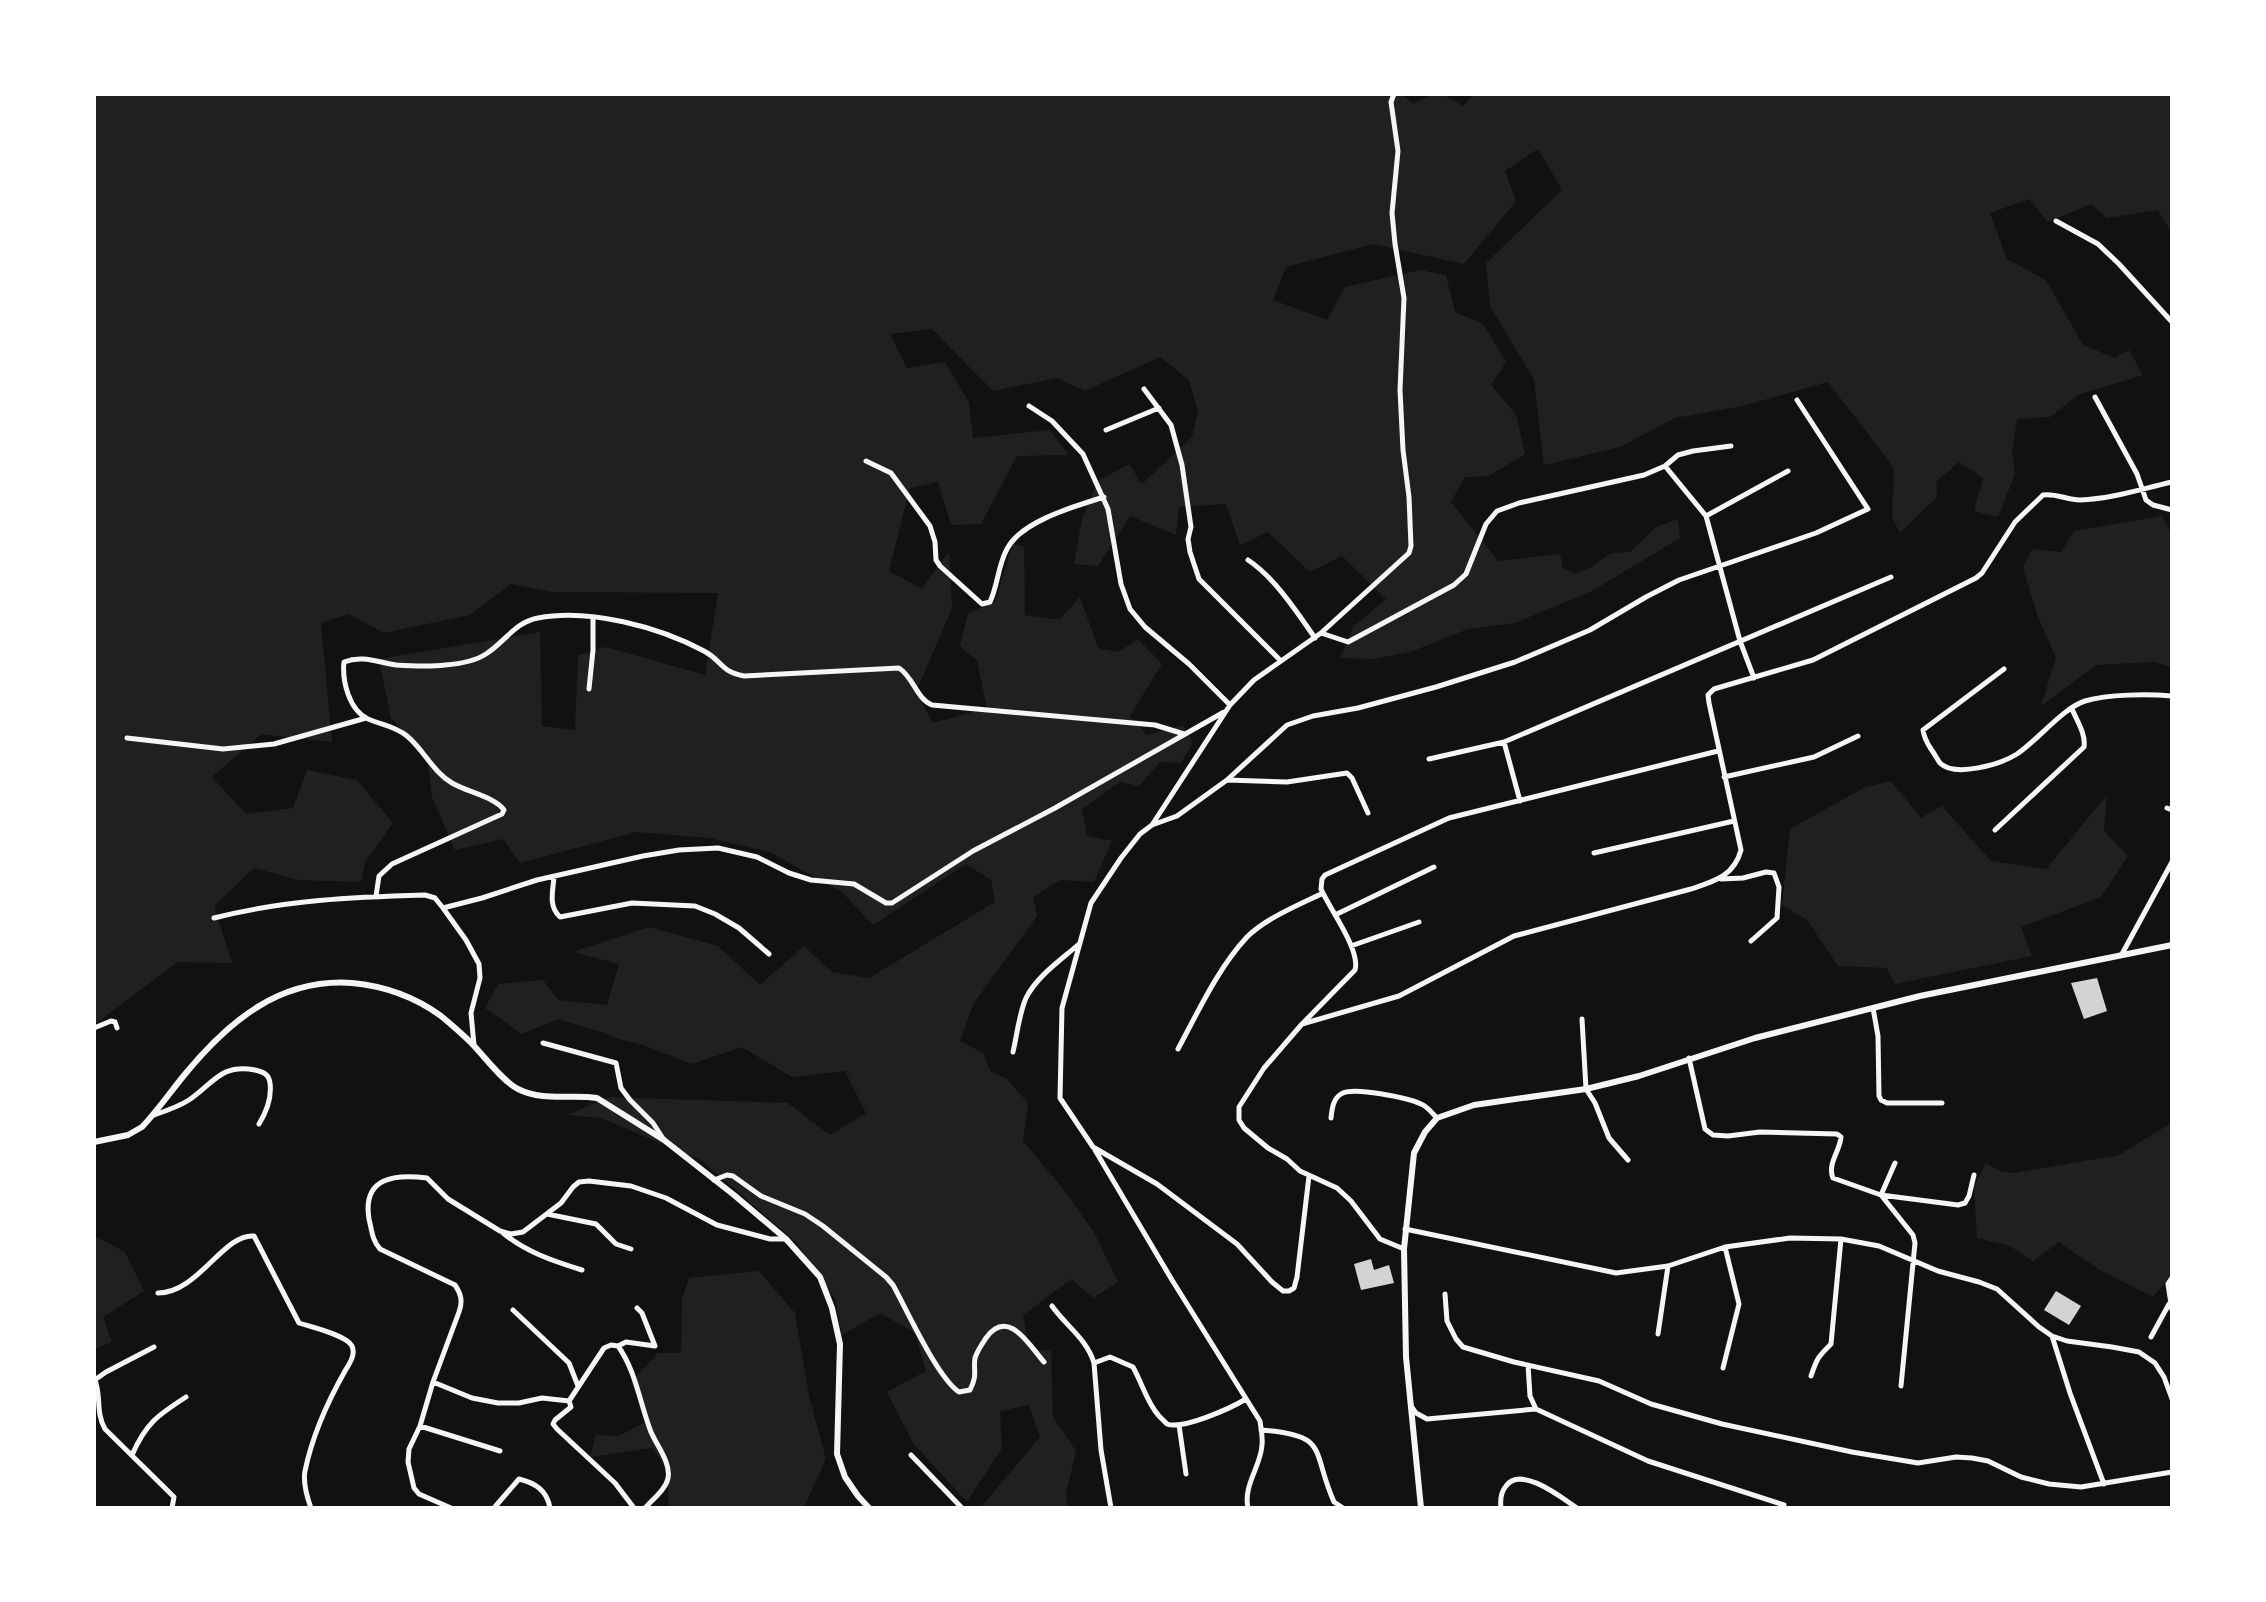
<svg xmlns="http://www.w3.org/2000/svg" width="2266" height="1602" font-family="Overpass,sans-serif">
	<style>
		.green { fill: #202020 }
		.building { fill: #d3d3d3 }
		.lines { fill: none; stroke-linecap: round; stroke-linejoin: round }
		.minor { stroke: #f5f5f5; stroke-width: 5 }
		.tertiary { stroke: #f5f5f5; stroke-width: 6 }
	</style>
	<rect width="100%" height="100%" fill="#111"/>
	<!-- green -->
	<path class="green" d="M1402,94L1414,104C1435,90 1442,92 1463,106L1474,94L2171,95V232L2158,210L2107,218L2091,204L2048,222L2029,199L1990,213L2007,259L2046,280L2083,345L2115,358L2129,350L2143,375L2078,395L2050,417L2017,419L2012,451L2015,474L1998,517L1974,511L1983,478L1959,462L1936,482L1937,497L1900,533L1892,517L1894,468L1828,382L1742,406L1675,418L1620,447L1544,465L1534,380L1490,306L1486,263L1562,190L1538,149L1505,171L1516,201L1464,264L1373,244L1286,267L1273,300L1327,320L1345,287L1420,270L1446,275L1455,312L1483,324L1506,362L1491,385L1516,415L1525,454L1489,476L1465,477L1451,502L1498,561L1560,554L1563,568L1575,574L1592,567L1611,553L1630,552L1656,527L1678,519L1680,538L1592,591L1515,623L1468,629L1413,651L1375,659L1340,658L1353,627L1386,599L1342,556L1310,572L1268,532L1240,545L1226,504L1179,507L1176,535L1130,516L1098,566L1074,564L1082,519L1098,481L1129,464L1142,484L1192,437L1198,412L1189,380L1160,357L1085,391L1057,378L993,391L932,329L890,334L907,368L945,362L969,402L973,438L1050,430L1069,455L1017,456L981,524L951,525L938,482L910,488L889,571L922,589L949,551L952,608L916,692L933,723L987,708L977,661L960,646L968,613L995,602L1013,544L1024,547L1025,615L1059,620L1080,597L1098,648L1118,652L1138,639L1162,664L1130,716L1147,735L1183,725L1193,742L1181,763L1160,762L1139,786L1120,782L1082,809L1087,836L1112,841L1094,882L1060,880L1033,897L1037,916L974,1003L960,1041L983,1053L991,1072L1006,1078L1028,1103L1023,1141L1060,1185L1094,1232L1118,1282L1093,1298L1071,1279L1023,1315L1030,1349L1051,1351L1053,1417L1076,1451L1066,1494L1068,1507H981L1040,1437L1029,1405L1000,1411L1002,1448L967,1502L913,1443L887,1392L926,1371L915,1333L880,1313L842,1335L835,1298L796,1242L701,1160L601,1118L567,1115L609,1097L788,1103L830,1135L866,1113L845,1071L792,1077L742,1047L692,1064L643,1045L615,1038L605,1033L558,1019L522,1034L485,1008L498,984L543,980L558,1000L607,1005L619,964L573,952L649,927L718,946L760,985L804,946L832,972L869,978L995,902L991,880L966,864L873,925L843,893L770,852L709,838L636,832L520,863L503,839L455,850L432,797L427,753L391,719L379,659L540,632L542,726L575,730L578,655L606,647L705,675L718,593L553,592L511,584L470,615L384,633L349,614L321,623L332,742L261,734L212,777L246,814L293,808L307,770L357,780L393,823L365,862L361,882L299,880L254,868L214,906L232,963L178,962L95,1024L94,95Z
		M2162,516L2171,533V667L2154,662L2096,665L2041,706L2056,658L2038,617L2023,568L2032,549L2061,552L2074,531Z
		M1891,781L1921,818L1942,806L1991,861L2046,869L2107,795L2104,831L2128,856L2101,897L2021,927L2032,956L1895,984L1887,968L1838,966L1807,920L1782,905L1790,829L1865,787Z
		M2171,1123V1276L2153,1297L2098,1269L2059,1242L2033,1261L2010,1246L1977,1238L1974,1187L1986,1163L2002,1172L2014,1173L2119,1155Z
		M95,1236L125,1252L144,1291L103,1317L112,1342L95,1349Z
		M759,1271L795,1313L809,1396L826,1459L804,1507H669L667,1469L652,1448L590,1457L596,1435L619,1436L647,1421L631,1382L658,1353H681L682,1299L689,1278Z"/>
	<!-- building -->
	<path class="building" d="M2097,978L2107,1011L2084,1019L2071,983Z
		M1371,1259L1374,1270L1389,1265L1394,1283L1361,1290L1354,1264Z
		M2056,1291L2081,1306L2069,1325L2044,1310Z"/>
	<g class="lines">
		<!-- minor -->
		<path class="minor" d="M2056,221L2098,244L2119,264L2172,322
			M1144,389L1171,425L1182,465L1191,527L1188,539L1190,552L1199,579L1281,661
			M2095,397L2137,474L2146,500L2153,505L2172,510
			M1029,406L1052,421L1083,454L1108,509L1121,584L1130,609L1145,627L1189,664L1230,705
			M1106,430L1159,408
			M866,461L891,473L930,526L935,542L936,560L940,566L982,604L990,602C998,585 998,565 1007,549C1021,521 1076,506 1104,497
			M1665,466L1706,516L1740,641L1754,678
			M1706,516L1788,471
			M1248,560C1274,577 1297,612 1315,638
			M1321,633L1348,642L1454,585L1466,574L1486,524L1497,511L1519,503L1644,475L1665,466L1678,455L1693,451L1731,446
			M2004,669L1923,730C1924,737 1927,743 1931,749C1934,753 1937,759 1940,763C1955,778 2001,764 2017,754C2038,740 2063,708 2085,701C2108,694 2148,694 2172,696
			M589,689L593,650V617
			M127,738L223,749L274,744L366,718
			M1504,742L1520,801
			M1429,759L1504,742L1891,577
			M1724,777L1814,757L1858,736
			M1227,780L1287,782L1347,773L1352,778L1368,813
			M2167,808L2172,810
			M1152,825L1177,816L1227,780L1287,725L1313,716L1358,708L1436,687L1515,662L1590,630L1646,597L1679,580L1816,533L1868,509L1797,400
			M1995,830L2084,747C2086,734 2077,721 2072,709
			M1594,853L1734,821
			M554,877C553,891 548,906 560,917L632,903L695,906L715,914L739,928L769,954
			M1721,879L1743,878L1766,872L1774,873L1779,887L1777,918L1751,941
			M376,896L379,876L392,864L502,814L504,810C495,797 467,792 452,783C433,772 424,750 407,736C395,726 382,725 368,719C349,710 342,681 344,662C362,655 377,662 396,665C412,666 429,667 445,665C458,664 475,661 486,654C505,642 515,622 538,618C589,608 659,627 704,651C723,661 719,671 744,676L899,668C914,678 916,698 932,705L1155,725L1184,734
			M443,908L482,898L537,880L643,856L679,850L718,848L757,857L789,873L811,880L854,884L886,903H892L973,851L1055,808L1224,712
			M1335,915L1434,867
			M214,918C284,900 354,897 425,895L435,898L443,908L466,940L479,964L480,978L471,1013L474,1045
			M1351,946L1419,922
			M2122,954L2172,862
			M1873,1008L1878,1036L1879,1096L1881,1100L1887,1103H1942
			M1582,1019L1586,1089L1595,1103L1609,1138L1628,1160
			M1304,1022L1355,970C1361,950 1329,908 1321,889L1322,879L1325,875L1449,818L1718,751
			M94,1028L111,1021L115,1022L117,1028
			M543,1043L616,1063L621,1088L630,1100L653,1123L664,1140
			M1178,1049C1198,1012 1218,968 1247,937C1266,918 1299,905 1323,893
			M1013,1052C1017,1035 1019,1014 1026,998C1037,976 1061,960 1079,944
			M1689,1058L1705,1129L1713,1135L1728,1136L1760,1132L1837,1134L1841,1137C1840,1151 1827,1164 1833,1178L1881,1195L1958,1205L1965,1203L1969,1196L1974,1175
			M154,1115C166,1111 178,1107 189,1100C213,1084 221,1063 255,1070C263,1072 269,1074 270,1083C272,1098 267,1111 259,1124
			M1331,1118C1332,1109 1333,1099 1341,1094C1353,1086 1408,1098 1421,1104C1428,1107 1432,1113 1437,1118
			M1095,1150L1172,1280L1260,1421C1261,1429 1263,1437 1262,1445C1261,1466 1243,1485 1248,1508
			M1309,1176L1297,1277L1294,1288L1289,1291H1283L1272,1282L1237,1244L1157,1184L1093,1147L1060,1098L1062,1008L1091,903L1121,858L1140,834L1152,825L1230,705L1254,680L1321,633L1409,553L1411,546L1409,497L1403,450L1400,390L1404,298L1395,244L1392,213L1398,151L1391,102L1394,94
			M714,1180L727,1175L733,1176L761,1196L805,1214L823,1226L886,1277L893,1285C908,1312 937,1377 959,1392L970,1390C978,1374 973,1372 975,1358C977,1351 982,1344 986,1338C1008,1307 1029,1345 1044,1362
			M1881,1195L1913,1235L1915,1243L1901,1386
			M1881,1195L1895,1163
			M547,1214L596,1224L616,1244L631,1249
			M1405,1229L1616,1273L1668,1266L1725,1247L1790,1238L1841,1239L1879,1246L1938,1271L1979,1282L1997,1289L2039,1327L2052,1336L2067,1341L2112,1347L2139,1352L2155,1363L2164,1377L2172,1399
			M503,1233C526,1252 553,1261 582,1270
			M1404,1249L1380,1239L1351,1201L1337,1188L1300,1171L1287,1159L1268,1148L1244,1128L1239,1120V1107L1264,1068L1302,1024L1399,996L1514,936L1691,889C1715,881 1734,876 1741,850L1709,703L1708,695L1714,689L1813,660L1976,578L1982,573L2015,522L2043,495C2056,493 2067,500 2080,500C2111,499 2141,489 2172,482
			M2172,1278L2168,1284L2172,1310
			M158,1293C198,1293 224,1233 254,1236L299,1323C311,1327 346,1335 352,1346C356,1355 349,1364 345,1371C328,1401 312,1437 305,1471C303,1482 307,1497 311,1508
			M1445,1294L1447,1321L1456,1339L1463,1347L1514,1362L1599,1381L1651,1404L1722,1424L1852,1452L1918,1463L1956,1457L1972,1458L1988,1461L2021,1477L2049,1484L2081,1487L2172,1472
			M1052,1306C1066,1326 1087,1339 1094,1363
			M513,1310L569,1363L578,1386
			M1658,1334L1668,1266
			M2052,1336L2070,1393L2104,1484
			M2151,1337L2169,1304
			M618,1346L626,1342L655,1346L642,1313L637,1308
			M1528,1365L1530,1396L1536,1409
			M1723,1368L1739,1304L1725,1247
			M1811,1376C1817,1358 1818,1357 1831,1344L1841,1239
			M94,1378C102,1394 95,1412 105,1429L174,1497L172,1508
			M96,1379L106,1372L154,1347
			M433,1382L472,1398L498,1403H519L542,1398L569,1401
			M1411,1406L1416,1413L1427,1419L1536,1409L1648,1461L1784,1505
			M1179,1425L1186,1474
			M420,1426L500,1451
			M1261,1430C1330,1435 1311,1450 1334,1502L1343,1508
			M132,1455C146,1423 158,1415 186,1397
			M911,1455L962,1508
			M451,1508L419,1494L414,1488L408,1462L409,1449L420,1426L433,1382L459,1312C463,1301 461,1294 455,1285L380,1249C372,1240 372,1231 369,1219C362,1177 395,1174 427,1178L448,1199L500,1231L511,1234L523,1232L561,1203L573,1187L579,1182L589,1181L631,1186L666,1198L717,1225L770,1239H786
			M494,1508L519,1479C535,1483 547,1490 550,1508
			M634,1508L615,1483L557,1429L553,1424L555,1420L571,1407L569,1401L604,1348L611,1345L618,1346C636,1371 640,1404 651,1432C657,1446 671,1463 668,1478C666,1489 653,1499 645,1508
			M1111,1508L1101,1450L1094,1363L1110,1357L1133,1367C1142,1383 1147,1403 1159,1416C1160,1417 1166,1423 1167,1424C1183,1430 1231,1408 1246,1399
			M1501,1508C1500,1500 1501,1492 1506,1486C1521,1465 1562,1498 1577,1508"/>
		<!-- tertiary -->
		<path class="tertiary" d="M94,1142L128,1135L142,1127C158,1110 171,1091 186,1073C229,1021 280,978 352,983C384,986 415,997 441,1016C453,1026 466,1037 476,1048C487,1060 504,1082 518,1089C543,1102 571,1094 597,1098L664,1140L734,1195L786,1239L820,1277L832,1308L840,1344L837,1454L845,1477L858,1496L869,1508
			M1421,1508L1406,1357L1404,1249L1414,1153L1425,1132L1437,1118L1474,1105L1586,1089L1639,1076L1755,1038L1920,996L2172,945"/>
	</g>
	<!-- border -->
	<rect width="2266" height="1602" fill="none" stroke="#ffffff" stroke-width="192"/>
</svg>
